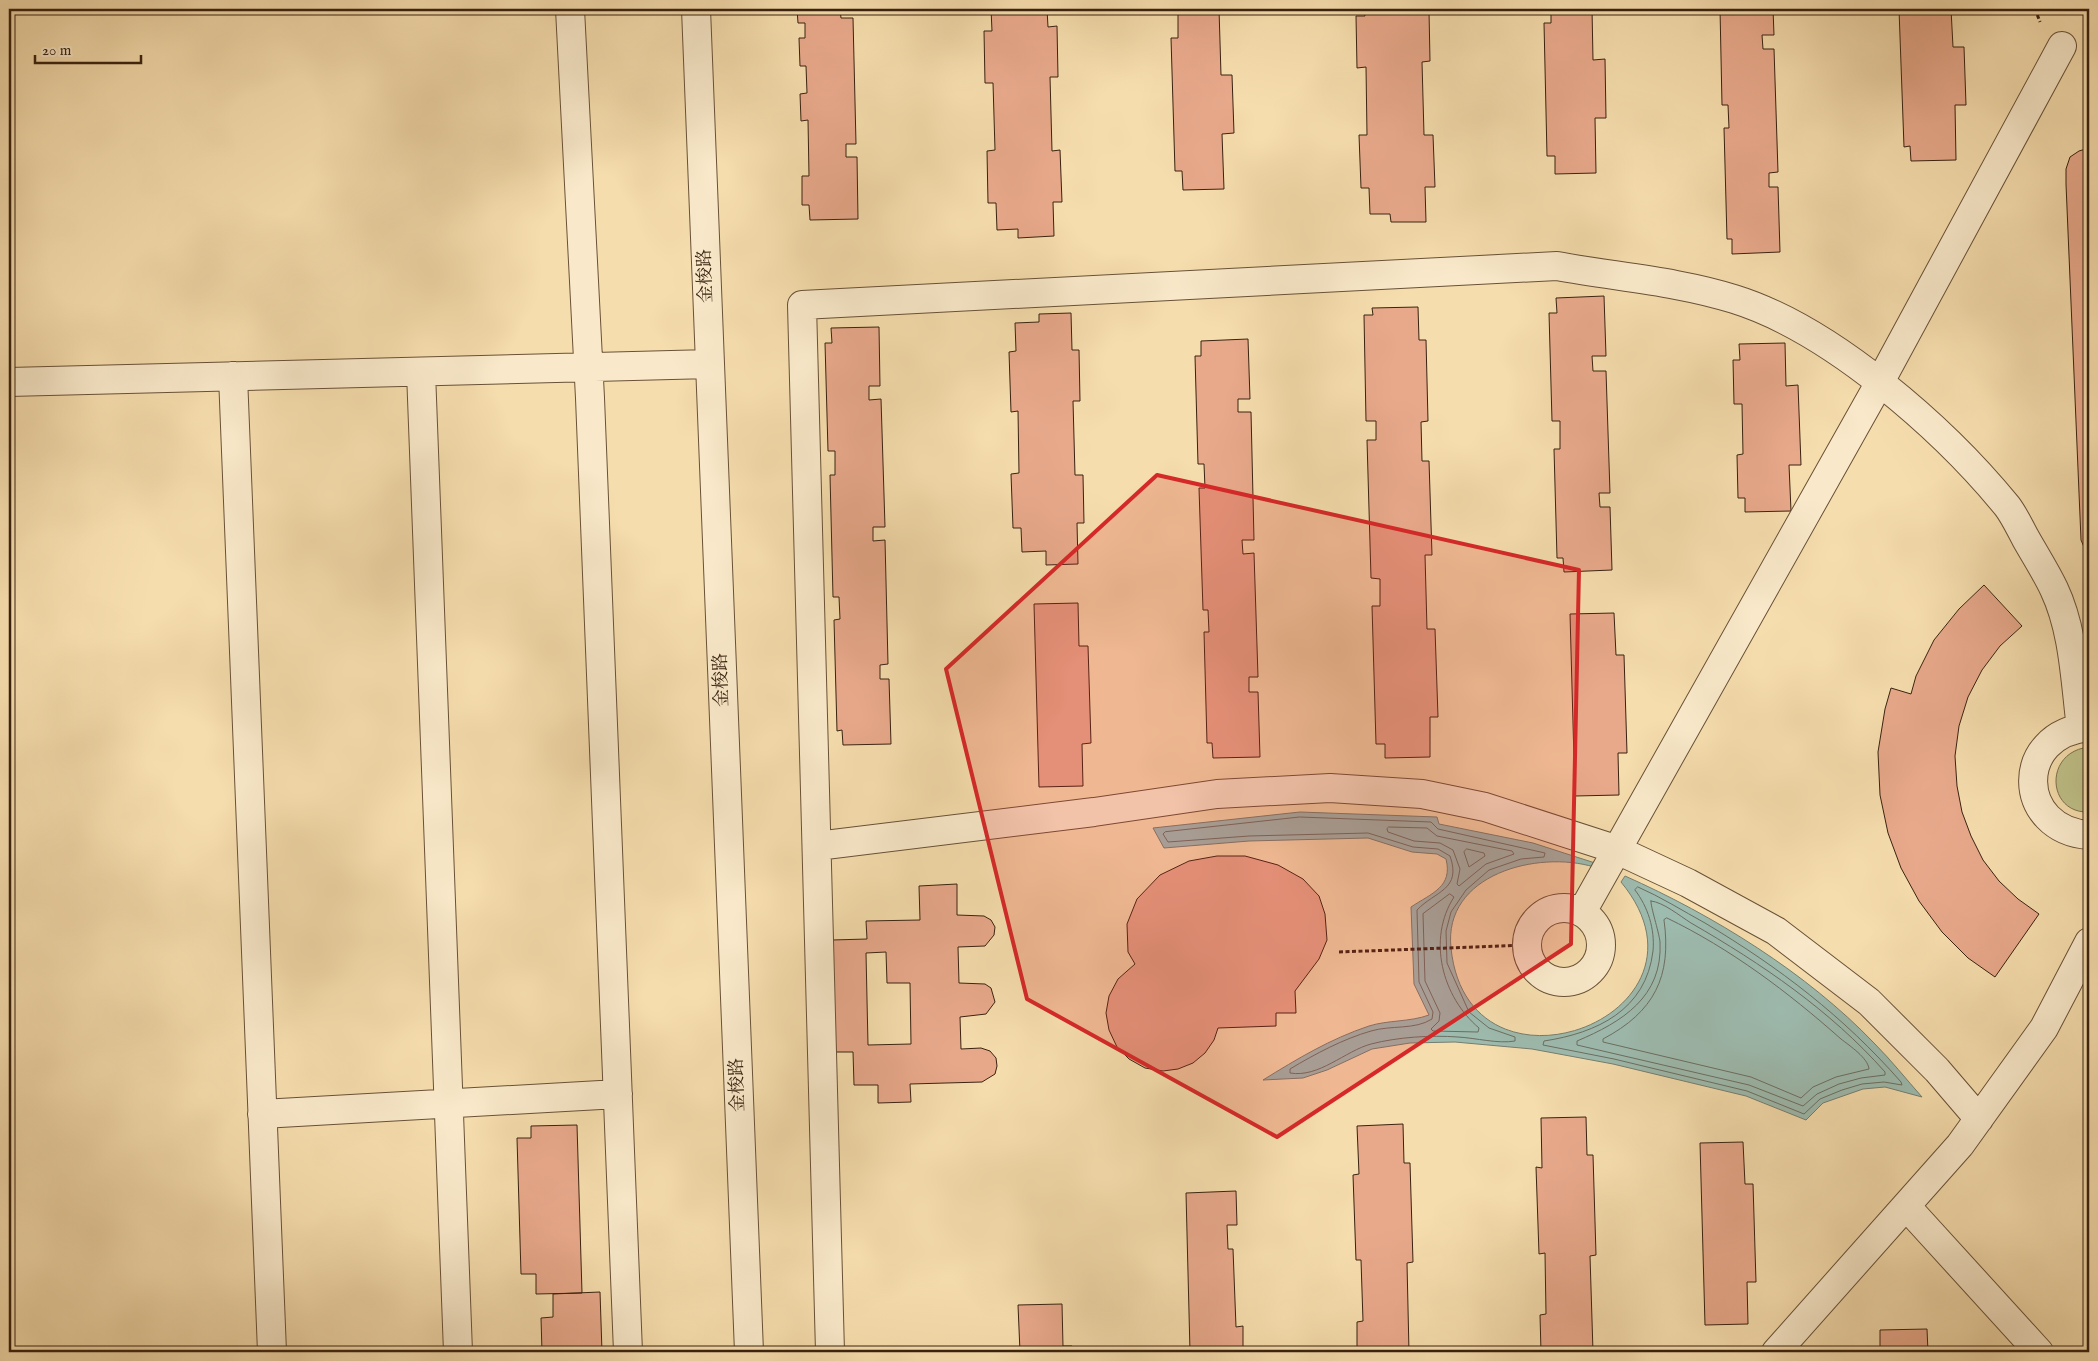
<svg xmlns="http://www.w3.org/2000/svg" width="2098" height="1361" font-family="'IM FELL English','Noto Serif SC',serif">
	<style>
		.green { fill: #bfc088; stroke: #7c714c }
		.water { fill: #9dbbaf; stroke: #757e6f }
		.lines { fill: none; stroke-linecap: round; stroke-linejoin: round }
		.shore { stroke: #6b6e60; stroke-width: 1 }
		.building { fill: #e8a98b; stroke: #392210; fill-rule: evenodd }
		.minor-casing { stroke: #685137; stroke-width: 30 }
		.path { stroke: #392210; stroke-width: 3; stroke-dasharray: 4 2.5; stroke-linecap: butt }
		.minor { stroke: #f9e9ca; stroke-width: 28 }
		.marked { fill: #d62828; fill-opacity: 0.2; stroke: #d62828; stroke-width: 4; stroke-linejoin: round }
		.labels { text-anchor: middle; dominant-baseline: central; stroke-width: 4; stroke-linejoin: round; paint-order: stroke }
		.street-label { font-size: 18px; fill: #392210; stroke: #f9e9ca }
	</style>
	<rect width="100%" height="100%" fill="#f6ddad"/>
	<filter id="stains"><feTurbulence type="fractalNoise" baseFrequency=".004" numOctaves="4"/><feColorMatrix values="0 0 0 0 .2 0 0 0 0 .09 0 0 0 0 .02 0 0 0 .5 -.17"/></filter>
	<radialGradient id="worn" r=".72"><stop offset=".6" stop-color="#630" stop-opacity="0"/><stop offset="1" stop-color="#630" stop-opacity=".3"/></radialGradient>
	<!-- green -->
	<path class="green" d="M2089,747V812C2047,814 2043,752 2089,747Z"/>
	<!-- water -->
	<path class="water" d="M1300,812L1437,817L1439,824L1533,843L1595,863L1594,867C1538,850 1443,874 1451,948C1468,1115 1731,1015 1621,882L1625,876C1713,915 1807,973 1874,1043C1891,1060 1906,1079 1922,1097L1885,1087L1863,1089L1823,1103L1806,1120L1746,1096L1613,1064L1532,1049L1455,1042L1410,1043L1372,1049L1327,1070L1303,1078L1263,1080C1297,1059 1330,1039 1369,1026C1388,1020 1410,1022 1429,1015L1414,984L1411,907C1432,893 1453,887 1446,859L1437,854L1412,852L1368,838L1249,841L1164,848L1153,828Z"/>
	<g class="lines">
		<!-- shore -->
		<path class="shore" d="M1300,817L1431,822L1438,829L1545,853L1544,857L1521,859L1489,870L1466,890L1451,912L1446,931L1447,963L1469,1012L1489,1028L1515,1037V1041C1498,1044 1476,1038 1458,1037C1431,1035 1398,1037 1371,1044C1345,1051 1319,1078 1290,1073V1069C1315,1054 1343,1039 1371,1031C1391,1025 1415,1030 1432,1019L1433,1012L1419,982L1417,910C1435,891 1462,890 1450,856L1438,849L1413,847L1368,833L1249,836L1168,842L1163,834L1165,832Z
			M1389,827L1427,828L1437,836L1512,851L1514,854L1486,864L1459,886L1457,884L1460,869L1453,850L1440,843L1414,841L1388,832L1387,829Z
			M1467,849L1484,853L1485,856L1469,867L1464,852Z
			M1638,887C1661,897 1683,911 1705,923C1780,968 1843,1016 1901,1082L1902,1085L1884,1082L1862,1084L1842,1090L1820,1099L1804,1114L1747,1091L1614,1059L1543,1045L1544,1041C1597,1033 1646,1010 1653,951C1655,929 1648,907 1635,890Z
			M1450,894L1454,897C1427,939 1442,997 1479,1028L1478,1032L1433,1031L1431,1029L1439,1021L1440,1013L1425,981L1423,914Z
			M1651,901C1663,902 1680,916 1691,923C1762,964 1830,1010 1885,1072V1075L1861,1078L1839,1084L1817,1094L1803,1106L1749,1085L1577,1045V1041C1622,1022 1663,997 1660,942C1659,932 1650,905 1651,901Z
			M1667,918C1731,949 1788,992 1841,1039C1850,1046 1868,1058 1869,1069L1836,1077L1813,1087L1801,1098L1751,1077L1603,1042V1039C1654,1012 1672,977 1664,920Z"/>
	</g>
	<!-- building -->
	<path class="building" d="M797,9H840L841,18H853L856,144H846V157H857L858,219L810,220L809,205H802V176H809L808,120L801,121L800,94L807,93L806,66H800L799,38H805V23H798Z
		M991,9H1047L1048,27L1057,26L1058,77H1050L1052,151L1060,150L1062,202H1053L1054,236L1018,238V229L997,230L996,203H988L987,151L995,150L993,83H985L984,31H992Z
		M1178,9H1219L1221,75H1232L1234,133L1222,134L1224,189L1183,190L1182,171H1175L1171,38H1178Z
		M1364,9H1420V11H1429L1430,61L1422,62L1424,135H1433L1435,187H1425L1426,222H1391L1390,214H1370L1369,188H1361L1359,135H1367L1366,67L1357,68L1356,16H1365Z
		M1551,9H1592L1593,60L1605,59L1606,118H1595L1596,173L1555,174V156H1547L1544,23H1551Z
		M1720,9H1773L1774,35H1762L1763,49H1774L1778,172L1769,173V187H1778L1780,252L1732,254V239H1727L1724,128H1729L1728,105H1722Z
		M1899,9H1951L1953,47H1964L1966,105H1955L1956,160L1911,161L1910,146L1904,147Z
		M2089,148V559L2081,540L2066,184V169L2070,157L2079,151Z
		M1604,296L1606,356H1592L1593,371H1606L1610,493H1599L1600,507H1610L1612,570L1564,572L1563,558H1557L1554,449H1560V421H1552L1549,313H1557L1556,298Z
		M1418,307L1419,340H1426L1428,421L1421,422L1422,461H1429L1432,555H1425L1427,629H1435L1438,717H1430V757L1385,758V744H1376L1372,606H1380V579L1371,578L1367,440H1376V421H1366L1364,315H1373L1372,308Z
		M1071,313L1072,350H1079L1080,401H1073L1075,475H1083L1084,523H1077L1078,564L1046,565V551L1022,552L1021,528H1013L1011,474L1019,473L1018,411L1011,412L1009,352L1016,351L1015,323L1039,322V314Z
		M879,327L880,386H869V400L881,399L885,527H873V541L885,540L888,664L880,665V679H889L891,744L843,745L842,730L837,731L834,620L840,619L839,597H833L830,475H835V451H828L825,343H832L831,328Z
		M1248,339L1250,399H1238V412H1251L1254,540H1242L1243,554L1254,553L1258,677H1249V692H1258L1260,757L1213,758L1212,743H1207L1204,632H1209L1208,610H1203L1199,488H1205L1204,464H1198L1195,356H1201V341Z
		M1785,343L1786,386L1798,385L1801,465H1789L1791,511L1745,512V498H1738L1737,455L1743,454L1742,404H1734L1733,360H1740L1739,344Z
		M1984,585L2022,626L2000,646L1982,670L1968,697L1959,726L1955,756L1957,786L1962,812L1971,836L1983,860L1999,881L2018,899L2039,914L1995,977L1968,958L1942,932L1919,901L1901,868L1888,833L1880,795L1878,752L1885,709L1891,688L1911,694L1916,676L1934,640L1959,609Z
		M1078,603L1079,646H1088L1091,743L1082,744L1083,786L1039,787L1034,604Z
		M1614,613L1616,655H1624L1627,753H1618L1619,795L1575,796L1570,614Z
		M1217,856H1245L1278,865L1303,879L1319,896L1325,914L1327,940L1319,959L1295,991L1296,1013H1276V1026L1218,1028L1214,1040L1205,1053L1193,1063L1178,1069L1163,1071L1145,1068L1129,1059L1117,1047L1109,1030L1106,1013L1109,996L1118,979L1135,964L1128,952L1127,924L1137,899L1160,875L1189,861Z
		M957,884V915L984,916L991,920L995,927L994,935L985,946L958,947L959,983L985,984L991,988L995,1002L986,1014L960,1017L961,1049L981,1048L990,1051L996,1058L997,1066L995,1074L982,1082L910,1084L911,1102L878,1103V1085H854L853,1052H834L832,940L867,939L866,921L920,920L919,886ZM886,952L887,983H910L911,1044L868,1045L866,953Z
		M1586,1117L1587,1155H1593L1596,1255L1590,1256L1593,1352H1541L1540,1315L1546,1314L1545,1253L1539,1254L1536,1167L1542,1168L1541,1118Z
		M1403,1124L1404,1163H1410L1413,1262L1407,1263L1409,1352H1357V1322L1363,1321L1361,1260H1356L1353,1175L1359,1174L1357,1126Z
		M577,1125L582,1293L536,1294V1274H521L517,1138H531V1126Z
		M1743,1142L1745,1184H1753L1756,1282H1747L1748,1324L1705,1325L1700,1143Z
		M1236,1191L1237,1225H1227L1228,1249H1233L1236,1327L1243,1326V1352H1190L1186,1193Z
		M600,1292L602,1352H542L541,1318L553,1317V1294Z
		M1062,1304L1063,1346H1072V1352H1020L1018,1305Z
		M1927,1329L1928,1352H1880V1330Z"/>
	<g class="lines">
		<defs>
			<path id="minor" d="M570,9L590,398L628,1352
				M696,9L749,1352
				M421,372L458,1352
				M233,376L272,1352
				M9,382L710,364
				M2089,727C2013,734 2016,830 2089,835
				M817,846L1094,812L1217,794L1330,788L1422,794L1485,807L1615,849L1688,883L1776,931L1869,1002L1937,1070L1979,1119
				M1527 945a37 37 0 1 1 74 0a37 37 0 1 1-74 0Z
				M1582,912L1880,382L2062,46
				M262,1114L618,1094
				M1906,1206L2039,1352
				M830,1352L802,305L1557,266C1616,277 1677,281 1734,299C1831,329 1944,429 2007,506C2014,515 2020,528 2026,539C2035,555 2046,572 2054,589C2074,631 2075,682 2081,728
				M1776,1352L1960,1145L2044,1028L2089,942"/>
		</defs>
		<!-- minor casing -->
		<use href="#minor" class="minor-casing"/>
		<!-- path -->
		<path class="path" d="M2035,9L2040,22
			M1339,952L1527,945"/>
		<!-- minor -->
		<use href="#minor" class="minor"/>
	</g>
	<!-- marked area -->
	<path class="marked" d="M1157,475L1579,570L1571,944L1277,1137L1027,999L946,669Z"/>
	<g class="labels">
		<!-- street labels -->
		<g class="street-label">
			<text transform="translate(706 276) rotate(-92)">金梭路</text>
			<text transform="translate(722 680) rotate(-92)">金梭路</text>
			<text transform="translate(738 1085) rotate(-92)">金梭路</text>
		</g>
	</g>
	<!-- margin -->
	<rect width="2098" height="1361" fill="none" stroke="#f6ddad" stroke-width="30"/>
	<rect x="10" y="10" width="2078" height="1341" fill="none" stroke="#392210" stroke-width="2.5"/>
	<rect x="15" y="15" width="2068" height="1331" fill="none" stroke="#392210"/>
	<!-- scale -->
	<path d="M35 55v8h106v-8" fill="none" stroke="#392210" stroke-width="2.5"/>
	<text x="42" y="55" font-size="15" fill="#392210" stroke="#f9e9ca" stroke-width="4" paint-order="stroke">20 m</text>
	<rect width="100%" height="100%" filter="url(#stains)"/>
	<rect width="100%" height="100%" fill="url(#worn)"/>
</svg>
